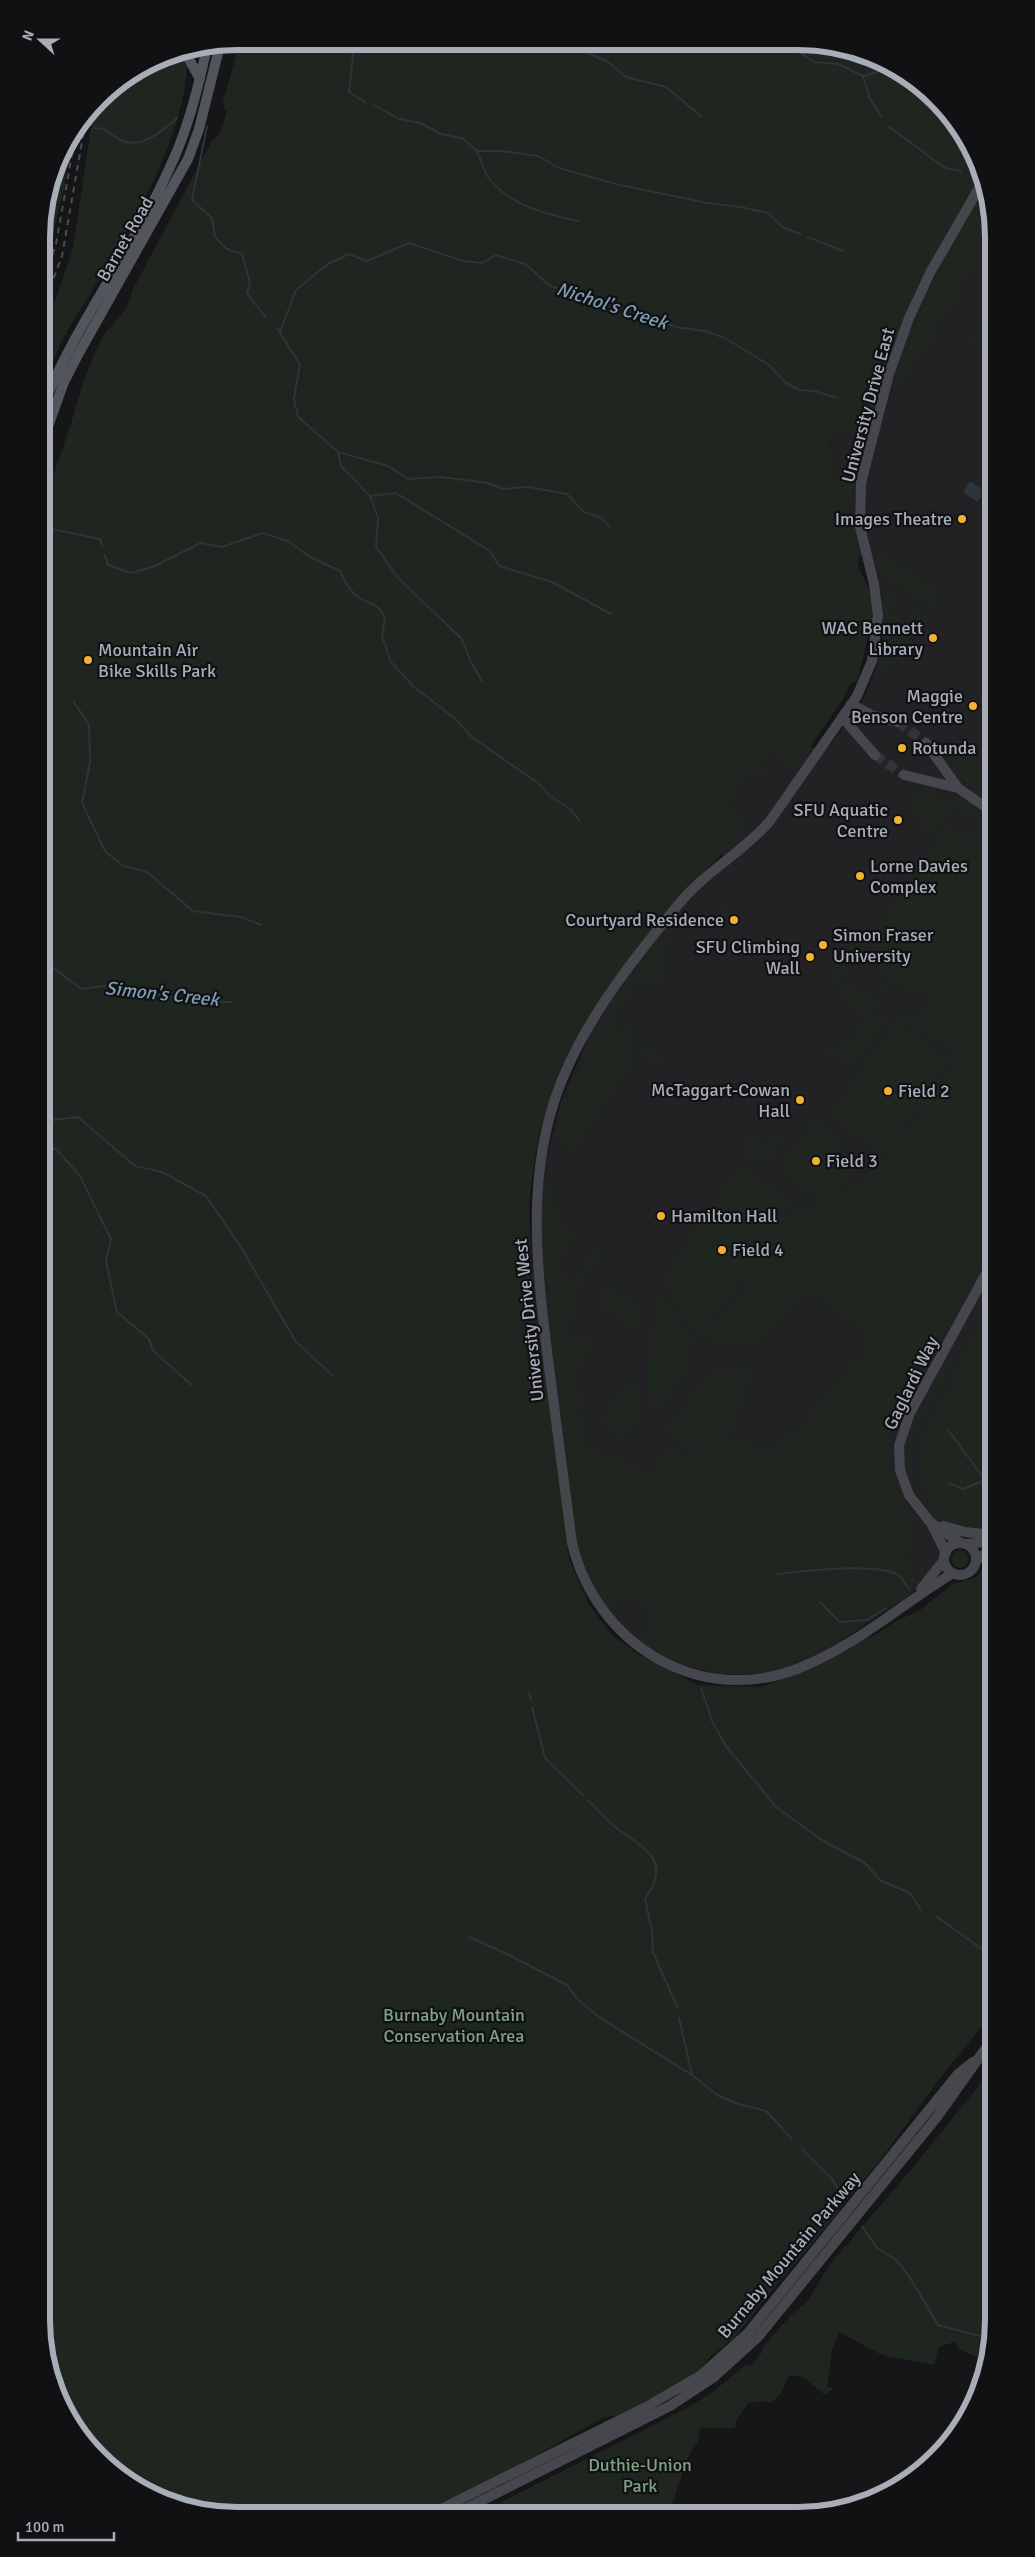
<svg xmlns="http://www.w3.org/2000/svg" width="1035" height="2557" font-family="Signika,sans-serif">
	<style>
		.built { fill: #222225 }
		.green { fill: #1e261f }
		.water { fill: #2c353c }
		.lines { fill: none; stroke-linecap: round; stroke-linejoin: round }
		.stream { stroke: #2c353c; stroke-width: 2 }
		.secondary-tunnel { stroke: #333438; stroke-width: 10; stroke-dasharray: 10 5; stroke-linecap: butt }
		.secondary { stroke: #45474d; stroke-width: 10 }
		.primary { stroke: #53555c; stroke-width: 10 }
		.rail { stroke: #4a4c52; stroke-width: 2; stroke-dasharray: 6 5; stroke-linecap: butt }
		.poi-dot { fill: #f2b134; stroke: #111113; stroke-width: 2 }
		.labels { text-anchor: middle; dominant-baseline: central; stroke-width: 4.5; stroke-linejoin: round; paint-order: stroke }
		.street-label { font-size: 18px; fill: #a8adb8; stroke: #111113 }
		.poi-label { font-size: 18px; fill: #a8adb8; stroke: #111113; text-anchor: start }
		.park-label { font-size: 18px; fill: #7fa381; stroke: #111113 }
		.water-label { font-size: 19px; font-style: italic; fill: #7f9bb3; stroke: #111113 }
		.rim { fill: none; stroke: #a8adb8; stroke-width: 6 }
	</style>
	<rect width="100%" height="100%" fill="#161618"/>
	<!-- built -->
	<path class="built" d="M986,183L994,237L993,1530H963L941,1550V1557L923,1583L907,1597L824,1652L797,1665L777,1671L755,1674H718L677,1664L651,1651L635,1640L597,1599L573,1533L542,1275L540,1207L547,1155L561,1101L594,1025L625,979L679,910L699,888L725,866L714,798L753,741L827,749L861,703L869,685L876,668L883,632L881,594L876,572L872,557L855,556L819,485L833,429L916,311Z"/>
	<!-- green -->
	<path class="green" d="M240,41L836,45L884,61L927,90L967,139L982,175L946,234L939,249L879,406L871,414L863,452L861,455L858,452L860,440L858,435L840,429L837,436L830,439C825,460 833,456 834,473L846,478L853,477L851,469H857L852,492L854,501L849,503L847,498L848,530L855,537L859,554L858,566L870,592L875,618L871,627L872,635L867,639C865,653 860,665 858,680L849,685L845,696L794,771L788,766V761L783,758L776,759L769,753L764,762H760L759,765L768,772L765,775L759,776L754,772L742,779L728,807L748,821L747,829L681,895L625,969L607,988L562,1066L540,1130L531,1183L529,1211L532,1261L569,1558L588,1603L612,1635L638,1654L698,1685L760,1687L801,1672L840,1649L875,1635L896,1621L919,1611L951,1585L977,1577L993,1555V2012L938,2081L881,2159L839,2209V2212L768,2295L735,2337L711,2356L699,2370L627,2413L603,2418L486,2483L418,2513L199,2512L150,2495L99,2459L67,2418L48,2370L41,2320L42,509C52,478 63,448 73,417C80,392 88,366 100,342C110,323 129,313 132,291L212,141L221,132L227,110L224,109L223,102Z
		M177,53L187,66C183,141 132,225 94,288C87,301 77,313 70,326C59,346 50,368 42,388V326L53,307L73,248L94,108C112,84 148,59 177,53Z
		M69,141L65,184L42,278V224L62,150Z
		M986,184L990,212L972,241V270L958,292L955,304L945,310L932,347L919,354L898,389L893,391L894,379L903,359L911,331L933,282L948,249Z
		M989,310L993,313L979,333L983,336L976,347L966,344Z
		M879,551L942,593L931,608L880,574L874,555Z
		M888,587L902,595L890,613L904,622L915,606L926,613L885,674L879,677L876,676V672C885,640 887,619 883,590Z
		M939,744L960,757L965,756L978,766L983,783L994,794V801L966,783L958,767L948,758Z
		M911,786L943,799L947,796L955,798L957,796L994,823V826L954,809L947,812L932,838L919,830L924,823L923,819L910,810L908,790Z
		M946,826L954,831L950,837C964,832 983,836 994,847C994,862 997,905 993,916C988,930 951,979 939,986C913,1000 878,983 874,954C872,943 875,934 879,924Z
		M727,899L733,904L719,925L712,920Z
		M994,918V1244L891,1431L887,1464L893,1483L913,1523L907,1555L917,1583L908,1596L854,1631L789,1666L757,1671L710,1670L682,1663L643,1644L641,1635L652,1618V1613L644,1606V1600L636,1596L630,1597L627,1600H621L619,1606L609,1610L596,1597L575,1538L541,1237L544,1179C554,1188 553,1207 561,1219C565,1225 573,1230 578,1234L556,1268L573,1281L596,1247L603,1257L594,1264L575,1296L582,1301L564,1331L577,1342L586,1334L594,1342L573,1377C579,1388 587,1397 579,1409L580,1415L587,1419L589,1425L581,1438L584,1445C601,1446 602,1462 622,1456L630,1466L655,1473L658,1472L657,1466L667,1446L684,1454C716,1444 736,1437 769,1449L804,1422L851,1363L863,1359C865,1349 861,1342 863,1332L813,1294C793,1295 775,1336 752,1345L748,1343H719L694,1334L665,1288L680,1294L660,1281L740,1164L795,1201L715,1318L694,1304L718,1324L721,1313L740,1296L742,1285L757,1260L788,1215L800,1207H811L817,1198L780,1173L779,1167L815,1117C856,1147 857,1169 828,1210L832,1209L845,1188L872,1174L953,1067V1054L947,1045L935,1042L930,1036L932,1031L928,1028L923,1035L915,1031L912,1025L899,1022L951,1060L883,1156L828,1116L895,1021L898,1012L914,1017L921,1015L928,990C958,985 977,942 994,918Z
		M663,936L671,938L658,963L670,971L659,987L642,980L637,982L611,1023L622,1030L627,1024L635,1029L629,1050L633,1062L571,1155L555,1137L562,1103L599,1024L606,1016L610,1003Z
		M853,936L862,943L837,986L852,984L859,989L862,995L866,993L873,996L874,1001L882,1006L864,1017H855V1008C821,980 831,969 853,936Z
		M855,966L913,1005L910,1008L853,969Z
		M877,1014L889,1015L880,1032L870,1035C872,1053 857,1061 844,1069V1054L833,1053L821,1059L818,1055L849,1041L863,1020Z
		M637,1041L655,1051L663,1062L662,1065L658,1067L649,1062L648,1056L636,1051Z
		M757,1128L759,1143L758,1148L776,1135L781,1140L780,1144L775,1149L774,1159C763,1166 756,1165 745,1159L747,1134Z
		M610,1284L642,1309L637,1331L603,1309L602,1293Z
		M994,1290V1522L958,1525L932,1512C928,1493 919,1475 920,1455C920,1431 938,1409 948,1388C962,1354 975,1321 994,1290Z
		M661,1293L665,1295L693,1340C689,1366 678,1392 657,1410L652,1406L646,1376L655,1307Z
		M948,1357C957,1368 927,1406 922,1418C914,1436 909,1455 913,1475C915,1483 923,1492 923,1499L914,1487L906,1464L908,1435Z
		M740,1366H753L732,1432C718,1450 666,1456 665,1423L684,1408L689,1409L691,1404L689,1396L702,1383L711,1369L732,1371Z
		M634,1372L637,1394L644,1416L622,1440L603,1427L601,1417Z
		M951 1559a9 9 0 1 1 18 0a9 9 0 1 1-18 0Z
		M993,2060V2322L980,2359L959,2349L954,2342L939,2347L934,2365L882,2355L839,2332L832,2351L827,2386L833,2389L825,2395L803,2377L789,2375L782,2392L771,2403L766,2402V2399L765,2401L748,2403L735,2422L736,2426L732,2428H702L698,2433L700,2438L688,2457L672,2504L675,2506L670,2509L668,2515L478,2514L685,2409L713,2392L745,2365L750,2366L762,2352V2348L790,2316L808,2301L829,2265L910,2171L980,2084Z"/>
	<!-- water -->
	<path class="water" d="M970,481L981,488L980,494L982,496L977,502L963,492Z"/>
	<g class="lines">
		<!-- stream -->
		<path class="stream" d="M346,42L353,55L349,92L366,103
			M566,43L607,44
			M570,45L608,62L626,77L666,87L702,117
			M793,45L799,52L814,62L838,64L863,76L884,70L900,72
			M863,76L870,99L881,116
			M374,105L399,119L420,123L441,134L462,138L477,151H501L538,156L559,168L620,185L707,203L740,207L768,213L784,228L801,234
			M888,126L945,168L961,171
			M207,127L192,200L212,218L215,237L227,249L242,254L250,283L247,293L266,318
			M95,128C110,129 109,135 120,140C141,150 162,131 177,118
			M477,151C481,160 484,172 490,180C510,205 548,215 578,221
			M808,237L843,251
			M278,329L280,332L296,290L328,264L349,254L367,261L409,243L463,261L482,263L496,255L525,264L550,286L654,317L675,327L705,331L725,338L769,365L786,383L799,390L814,391L838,398
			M280,333L300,364L294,399L298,417L338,452L341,466L370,496L378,518L376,547L399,579L462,639L470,660L482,681
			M338,452L388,466L408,479L441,477L488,483L503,489L528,487L567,494L584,512L601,518L610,527
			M370,496L396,493L490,551L499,566L552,582L611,614
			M42,527L100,539L102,546
			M105,555L108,565L131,573L155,566L201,543L222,547L263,533L288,541L310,557L340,571C344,581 351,593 360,598C373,606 376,602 385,617L382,636L391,662L414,687L453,717L473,738L538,783L550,796L570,809L579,820
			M74,702L89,725L90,762L82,803L105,851L123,866L147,872L193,911L241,917L261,925
			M42,960L82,989L109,985L195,1002H232
			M42,1115L53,1120L78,1117L135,1166L162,1172L206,1196L242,1249L296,1342L332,1375
			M41,1142L57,1150L80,1176L111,1239L106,1261L117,1312L149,1339L153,1351L192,1385
			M948,1430L985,1480
			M948,1483L963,1489L985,1480L994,1481
			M778,1574C803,1571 877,1562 898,1575C902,1578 906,1586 910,1590
			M820,1602L840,1622L867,1620L886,1608
			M701,1688L712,1721L726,1746L776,1807L825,1842L865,1863L881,1881L910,1893L921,1910
			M529,1693L531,1700
			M532,1707L545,1758L583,1795
			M588,1800C596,1808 604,1817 613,1825C640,1847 675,1858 645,1899L652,1930L653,1952L677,2007
			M937,1917L993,1957
			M469,1937L507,1954L567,1985L579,2001L602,2019L692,2075L717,2095L735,2103L766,2111L792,2139
			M679,2018L692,2074
			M802,2149L832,2179L844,2199
			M862,2226L877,2248L896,2260L909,2276L938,2325L992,2339"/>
		<!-- secondary-tunnel -->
		<path class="secondary-tunnel" d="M898,722L926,743
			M875,755L904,775"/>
		<!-- secondary -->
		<path class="secondary" d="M851,704L871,715L898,722
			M842,717L875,755
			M926,743L958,788L994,813
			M904,775L958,788
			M931,1523L946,1553
			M943,1526L965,1532L993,1535
			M961,1543L930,1522L909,1495L900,1470L899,1446L910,1413L994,1259
			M944 1559a16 16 0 1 1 32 0a16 16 0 1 1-32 0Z
			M966,1544L993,1541
			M976,1561L993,1547
			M953,1573C902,1604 854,1647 797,1669C697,1707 596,1643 572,1543C564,1485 557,1426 549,1367C537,1270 524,1173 562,1080C588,1016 634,958 678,905C706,871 742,853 770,821L857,696L872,661L878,615L874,584L860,527L861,483L889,374L909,318L930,273L984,179
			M921,1589L944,1560
			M433,2513L646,2407L701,2375L748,2333L958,2074L973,2062
			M455,2514L670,2406L714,2377L758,2337L937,2117L993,2038"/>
		<!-- primary -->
		<path class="primary" d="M185,52L200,79
			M42,408C76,323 133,250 170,167C188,129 198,88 207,47
			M42,443L64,382L79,353L188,159L199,129L220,45"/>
		<!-- rail -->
		<path class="rail" d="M42,286L56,244L76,132
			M42,309L62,256L86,119"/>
	</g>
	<!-- markers -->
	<g class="poi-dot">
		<circle cx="962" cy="519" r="5"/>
		<circle cx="933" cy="638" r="5"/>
		<circle cx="88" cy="660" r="5"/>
		<circle cx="973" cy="706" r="5"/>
		<circle cx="902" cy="748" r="5"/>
		<circle cx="898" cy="820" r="5"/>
		<circle cx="860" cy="876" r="5"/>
		<circle cx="734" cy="920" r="5"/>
		<circle cx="823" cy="945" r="5"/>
		<circle cx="810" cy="957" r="5"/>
		<circle cx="888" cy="1091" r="5"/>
		<circle cx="800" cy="1100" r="5"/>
		<circle cx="816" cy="1161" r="5"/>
		<circle cx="661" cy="1216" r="5"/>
		<circle cx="722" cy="1250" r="5"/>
	</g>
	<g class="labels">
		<!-- street labels -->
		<g class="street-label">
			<text transform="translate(125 239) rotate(-60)">Barnet Road</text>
			<text transform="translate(868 405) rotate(-75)">University Drive East</text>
			<text transform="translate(529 1320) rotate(-96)">University Drive West</text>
			<text transform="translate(911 1383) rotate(-64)">Gaglardi Way</text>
			<text transform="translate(789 2255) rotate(-50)">Burnaby Mountain Parkway</text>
		</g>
		<!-- poi labels -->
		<g class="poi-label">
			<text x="952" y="519" text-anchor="end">Images Theatre</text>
			<text x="923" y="628" text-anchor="end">WAC Bennett<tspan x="923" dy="21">Library</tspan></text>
			<text x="98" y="650">Mountain Air<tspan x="98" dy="21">Bike Skills Park</tspan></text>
			<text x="963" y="696" text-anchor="end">Maggie<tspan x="963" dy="21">Benson Centre</tspan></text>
			<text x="912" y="748">Rotunda</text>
			<text x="888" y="810" text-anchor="end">SFU Aquatic<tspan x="888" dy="21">Centre</tspan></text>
			<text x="870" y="866">Lorne Davies<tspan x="870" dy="21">Complex</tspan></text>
			<text x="724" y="920" text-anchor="end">Courtyard Residence</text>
			<text x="833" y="935">Simon Fraser<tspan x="833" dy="21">University</tspan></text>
			<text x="800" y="947" text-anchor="end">SFU Climbing<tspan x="800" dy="21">Wall</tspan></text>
			<text x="790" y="1090" text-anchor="end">McTaggart-Cowan<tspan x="790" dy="21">Hall</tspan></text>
			<text x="898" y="1091">Field 2</text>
			<text x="826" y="1161">Field 3</text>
			<text x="671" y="1216">Hamilton Hall</text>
			<text x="732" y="1250">Field 4</text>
		</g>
		<!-- park labels -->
		<g class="park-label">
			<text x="454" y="2015">Burnaby Mountain<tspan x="454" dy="21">Conservation Area</tspan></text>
			<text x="640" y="2465">Duthie-Union<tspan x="640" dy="21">Park</tspan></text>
		</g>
		<!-- water labels -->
		<g class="water-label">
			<text transform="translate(612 306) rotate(18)">Nichol's Creek</text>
			<text transform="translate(162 994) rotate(6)">Simon's Creek</text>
		</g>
	</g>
	<!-- crop -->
	<path d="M0 0H1035V2557H0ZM237 50H798A187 187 0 0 1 985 237V2320A187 187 0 0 1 798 2507H237A187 187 0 0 1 50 2320V237A187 187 0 0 1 237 50Z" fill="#111113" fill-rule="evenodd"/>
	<path class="rim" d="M237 50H798A187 187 0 0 1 985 237V2320A187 187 0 0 1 798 2507H237A187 187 0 0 1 50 2320V237A187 187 0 0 1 237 50Z"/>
	<!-- north arrow -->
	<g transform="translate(40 40) rotate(291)" stroke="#111113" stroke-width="4" paint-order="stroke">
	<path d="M0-4L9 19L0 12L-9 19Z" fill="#a8adb8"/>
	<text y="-8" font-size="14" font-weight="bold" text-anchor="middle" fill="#a8adb8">N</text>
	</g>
	<!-- scale -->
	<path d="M18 2532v8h96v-8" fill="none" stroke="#a8adb8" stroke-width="2.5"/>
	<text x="25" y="2532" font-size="15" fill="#a8adb8" stroke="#111113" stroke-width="4" paint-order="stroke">100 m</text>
</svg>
